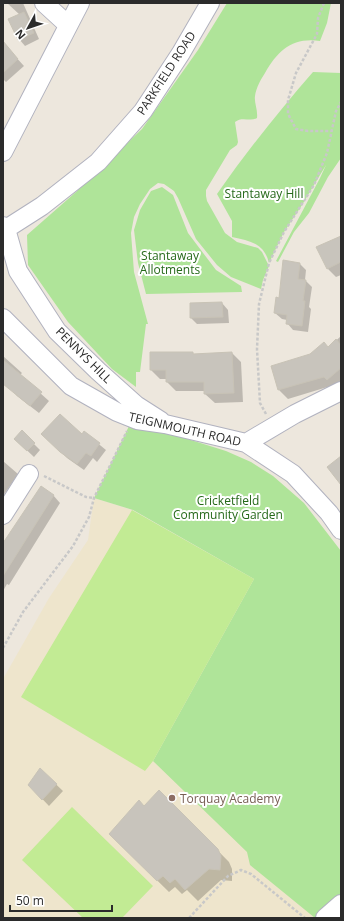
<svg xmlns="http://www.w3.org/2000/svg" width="344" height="921" font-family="'Open Sans',sans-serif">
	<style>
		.education { fill: #eee5cc }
		.green { fill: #afe499 }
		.pitch { fill: #c2eb94 }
		.shadow { fill: #0003 }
		.building { fill: #c8c4bc; stroke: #c8c3b6 }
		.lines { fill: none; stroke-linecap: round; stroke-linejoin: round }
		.minor-casing { stroke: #b1b2bf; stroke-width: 20 }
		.path { stroke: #c8c8c8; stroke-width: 2.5; stroke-dasharray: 3 2; stroke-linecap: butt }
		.minor { stroke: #fff; stroke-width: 18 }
		.education-dot { fill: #8d6e63; stroke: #fff; stroke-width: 1.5 }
		.labels { text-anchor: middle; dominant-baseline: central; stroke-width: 4; stroke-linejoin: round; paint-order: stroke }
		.street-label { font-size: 12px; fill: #2b2b2b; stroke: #fff }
		.park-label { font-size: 12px; fill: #26691a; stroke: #fff }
		.education-label { font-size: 12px; fill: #785e54; stroke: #fff; text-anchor: start }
	</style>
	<rect width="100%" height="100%" fill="#ede7dd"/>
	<!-- education -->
	<path class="education" d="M94,498L132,510L254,579L341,551V918H3V679L49,598L88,540Z"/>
	<!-- green -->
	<path class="green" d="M227,3H331L327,23L320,41C293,37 278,50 265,73C261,79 256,88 255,96C254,103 258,110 257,118C250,122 242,116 235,122L238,142L237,145L230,150L206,190V196L207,201L225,233L237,242L258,248L262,252L269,266L263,280L261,289L231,277L217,265L196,239L178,198L174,191L164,184L158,183L150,189L140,204L134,217L131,233L134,272L148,324H146L140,372H136V387L112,369L68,322L28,265L27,235L76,192L142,129L198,50Z
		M313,72L341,73V158L328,177L309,213L294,232L278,262L276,261L320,178L326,165L302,205L284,232L269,263C264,243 250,241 232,237V221L217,194C247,151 279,111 313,72Z
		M162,187L173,195L188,233L216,270L241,286L242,292L146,294L138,263L134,230L140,210L151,191Z
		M130,424L150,431L165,432L226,451L251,462L273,476L304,503L341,551V904L325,918H315L250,865L247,852L153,761L254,579L133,510L94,498Z"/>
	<!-- pitch -->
	<path class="pitch" d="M132,510L254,579L153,761L145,771L21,697Z
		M72,807L153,886L122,918H83L22,860Z"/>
	<!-- shadow -->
	<path class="shadow" d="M7,3H23L39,39L25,46L19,39L20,15Z
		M3,53L14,55L24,66L6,82L3,79Z
		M341,237V275L336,277L328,269L318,248Z
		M300,264L306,270L305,280L312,287L309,307L311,309L308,332L293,330L287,323V320L282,319L275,313Z
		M222,303L228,310L229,323L197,324L191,318Z
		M341,336V385H334L288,399L279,390L311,354L328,348Z
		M193,353L194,355L232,353L241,362L243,402L215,403L205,394V391H176L167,382V379H160L151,370Z
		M3,356L22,373L20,375L49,401L39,413L17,396L3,379Z
		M22,432L40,450L34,457L15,439Z
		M84,432L106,450L97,462L93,458L84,470L67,458L43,434L82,435Z
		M3,461L18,474L3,496Z
		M53,495L60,503L9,585L7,584L3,591V546Z
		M40,769L63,791L49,806L29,785Z
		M159,791L229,862L232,869V881L221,880L198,901L187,890L182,894L175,887L169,892L122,846L144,807Z"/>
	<!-- building -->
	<path class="building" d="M24,12L34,33L18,40L8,19Z
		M3,41L18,59L3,73Z
		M341,236V262L327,269L316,247Z
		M283,260L300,263L298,279L306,280L303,301H305L302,326L286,324L287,315L274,313L276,297L279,298Z
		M222,302L223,317L190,318V303Z
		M336,339L341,345V368L327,380L324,377L278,390L271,366L310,354L324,342L328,347Z
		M150,352H193V354L232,352L234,393L204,394V382H166V370H150Z
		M3,360L42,392L30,406L3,384Z
		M60,414L82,434L84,431L100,443L91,456L86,453L77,464L60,452L41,434Z
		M22,430L35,443L27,451L14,439Z
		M341,456V485L327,467Z
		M41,486L54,495L3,576V543Z
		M40,768L57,784L42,800L28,785Z
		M159,790L218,849L221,856L220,870L209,869L185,890L175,879L170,883L163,876L157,881L109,834L139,800L144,806Z"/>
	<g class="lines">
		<defs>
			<path id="minor" d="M44,3L68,25
				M3,152L80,3
				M3,226L6,229L18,271L57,331L98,371L136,405L161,421
				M6,229L42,206L98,162L143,111L181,53L210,3
				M3,318L71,386L117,412L137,420L165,424L246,443L293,474L329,513L341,530
				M246,443L295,414L341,391
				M3,515L29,474
				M325,918L341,904"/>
		</defs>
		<!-- minor casing -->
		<use href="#minor" class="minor-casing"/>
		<!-- path -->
		<path class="path" d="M324,3L318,18L317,34L296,73L288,100V114L296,129L308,131H331
			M266,414L260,403L257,349L259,304L269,263L284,232L314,185L327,153L336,111L341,102
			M44,476L86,497L94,498
			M3,648L23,612L73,546L89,517L94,498L127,431
			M189,918L228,876L241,870L251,874L305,918"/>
		<!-- minor -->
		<use href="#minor" class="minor"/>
	</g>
	<!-- markers -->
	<circle class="education-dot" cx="172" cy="798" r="4"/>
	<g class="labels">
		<!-- street labels -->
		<g class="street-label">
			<text transform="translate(166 73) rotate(-57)">PARKFIELD ROAD</text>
			<text transform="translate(84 355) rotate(45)">PENNYS HILL</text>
			<text transform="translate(185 429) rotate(13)">TEIGNMOUTH ROAD</text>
		</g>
		<!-- park labels -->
		<g class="park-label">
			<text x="264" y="193">Stantaway Hill</text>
			<text x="170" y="255">Stantaway<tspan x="170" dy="14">Allotments</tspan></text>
			<text x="228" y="500">Cricketfield<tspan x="228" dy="14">Community Garden</tspan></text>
		</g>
		<!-- education labels -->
		<g class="education-label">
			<text x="180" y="798">Torquay Academy</text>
		</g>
	</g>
	<!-- border -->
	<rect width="344" height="921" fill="none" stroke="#2b2b2b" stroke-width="8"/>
	<!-- north arrow -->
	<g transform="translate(28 28) rotate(230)" stroke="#ffffff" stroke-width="3" paint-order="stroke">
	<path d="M0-3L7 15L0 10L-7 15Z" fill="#2b2b2b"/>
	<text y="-6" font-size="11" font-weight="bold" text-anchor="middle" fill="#2b2b2b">N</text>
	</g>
	<!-- scale -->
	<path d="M10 905v6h102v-6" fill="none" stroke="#2b2b2b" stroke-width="2"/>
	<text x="16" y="905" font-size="12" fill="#2b2b2b" stroke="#ffffff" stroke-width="3" paint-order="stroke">50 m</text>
</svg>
